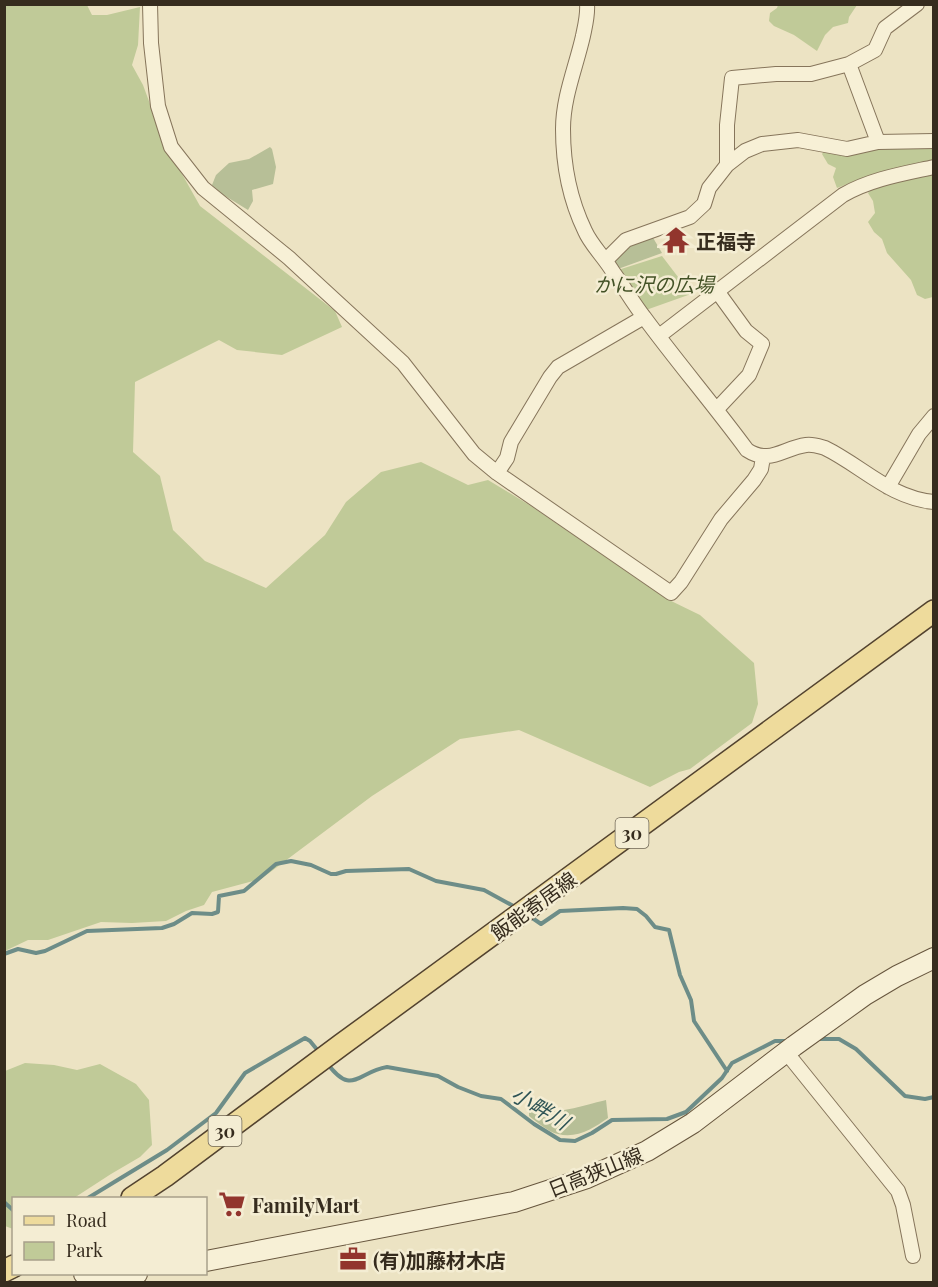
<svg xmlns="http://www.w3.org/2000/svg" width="938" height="1287" font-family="'Playfair Display','Noto Sans JP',serif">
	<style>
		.green { fill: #c0ca98 }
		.cemetery { fill: #b7bf97 }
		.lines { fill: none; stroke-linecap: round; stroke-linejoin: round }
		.stream { stroke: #6d8d88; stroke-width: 4 }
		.minor-casing { stroke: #86755b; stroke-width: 16 }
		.secondary-casing { stroke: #67563e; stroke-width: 22 }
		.primary-casing { stroke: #53432f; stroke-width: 24 }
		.minor { stroke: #f7f0d6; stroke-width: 14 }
		.secondary { stroke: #f7f0d6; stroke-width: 20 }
		.primary { stroke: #eedb9c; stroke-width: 21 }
		.labels { text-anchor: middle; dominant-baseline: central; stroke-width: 5; stroke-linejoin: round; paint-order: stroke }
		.shield { fill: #f4edd3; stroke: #6f6654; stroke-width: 1.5 }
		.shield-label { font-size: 18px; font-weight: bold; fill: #362c1e }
		.poi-label { font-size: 20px; font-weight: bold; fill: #362c1e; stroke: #f4edd3; text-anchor: start }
		.park-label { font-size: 20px; font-style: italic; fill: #435226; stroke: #f4edd3 }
		.street-label { font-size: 20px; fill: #362c1e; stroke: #f4edd3 }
		.water-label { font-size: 21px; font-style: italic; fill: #2e5455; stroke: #f4edd3 }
	</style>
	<rect width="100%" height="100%" fill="#ece3c3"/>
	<!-- green -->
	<path class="green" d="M5,5H87L92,15H107L140,7L138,45L132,65L143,85L164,142L200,206L335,311L342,327L282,355L237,350L219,340L135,382L133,452L160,476L173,530L205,561L266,588L325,535L346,502L381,472L421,462L468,485L488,480L531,506L665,598L700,615L754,663L758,704L752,723L690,769L679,772L650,787L519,730L460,739L372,796L261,879L212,892L204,905L186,911L166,921L132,923L101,922L48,940H28L5,951Z
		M778,5V4L857,5L849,17L848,23L833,27L825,35L817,51L794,35L774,26L769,21L770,13L777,8Z
		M933,146V162L860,179L837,188L833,177L836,168L828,164L822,154L826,148L843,155L862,153L880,148Z
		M933,173V297L925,299L917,295L911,280L887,253L882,239L874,232L868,222L875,213L873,201L868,193L873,187Z
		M662,256L691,294L646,310L618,270Z
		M25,1063L54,1065L77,1070L100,1064L136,1084L149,1100L152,1145L140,1157L111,1174L74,1198H14L13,1229L5,1226V1071Z"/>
	<!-- cemetery -->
	<path class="cemetery" d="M270,147L272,149L276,167L273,184L252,190L253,201L248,210L222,194L212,185L216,175L229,163L249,159Z
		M652,236L662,253L618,269L613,261L627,245Z
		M606,1100L608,1118C594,1128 577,1139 558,1134C548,1132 537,1122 529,1116V1107C532,1108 535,1110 538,1111C555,1115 589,1104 606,1100Z"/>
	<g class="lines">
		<!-- stream -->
		<path class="stream" d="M528,915L541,924L560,911L623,908L637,909L646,916L655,927L669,930L680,975L691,1000L694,1021L727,1071
			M4,954L18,949L36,953L45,951L87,931L162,928L174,924L192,913L212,914L218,912L219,896L244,891L276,864L291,861L311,865L331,874H336L346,871L409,869L436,881L484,890L517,908
			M817,1039H839L856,1049L905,1096L925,1099L934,1097
			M327,1063C352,1097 357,1072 387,1067L438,1076L458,1087L481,1096L501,1099L534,1124L560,1140L575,1141L592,1133L612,1120L667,1119L686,1112L722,1078L732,1063L775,1041H788
			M88,1198L167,1150L216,1113L245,1073L305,1038L310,1041L319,1052
			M4,1202L14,1211"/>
		<defs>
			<path id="minor" d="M150,4L151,43L158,106L171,147L203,188L289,258L403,363L474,454L497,473L671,593L681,582L721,519L754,480L761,469L763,457
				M587,4C588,15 585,26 583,36C576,67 563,97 563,129C563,165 569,198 585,231C591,245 605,258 613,272C624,287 633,303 644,317C677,362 714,405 747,450C770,465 783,448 806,445C813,444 818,446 825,448C862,466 890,498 934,502
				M849,64L878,142
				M727,165V125L732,78L776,74H811L849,64L875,50L885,28L917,4
				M606,260L626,240L690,217L704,204L709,188L727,165L745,151L762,144L798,140L847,149L878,142L934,141
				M659,336L843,195C871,179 902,174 934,167
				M717,409L749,375L762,344L746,331L717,291
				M497,473L507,458L511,442L550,377L558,367L644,317
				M888,487L919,434L934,416
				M786,1052L898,1191L903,1205L913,1256"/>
			<path id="secondary" d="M206,1261L514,1202L587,1178L647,1151L693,1123L794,1046L865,995L897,976L934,958
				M84,1274L90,1280H102L137,1274"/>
			<path id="primary" d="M132,1198L165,1176L341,1045L934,611
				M4,1271L14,1266"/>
		</defs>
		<!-- minor casing -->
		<use href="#minor" class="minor-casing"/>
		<!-- secondary casing -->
		<use href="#secondary" class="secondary-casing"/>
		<!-- primary casing -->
		<use href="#primary" class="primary-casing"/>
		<!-- minor -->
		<use href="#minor" class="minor"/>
		<!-- secondary -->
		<use href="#secondary" class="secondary"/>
		<!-- primary -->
		<use href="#primary" class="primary"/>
	</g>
	<!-- icons -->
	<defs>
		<symbol id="temple-bare" viewBox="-9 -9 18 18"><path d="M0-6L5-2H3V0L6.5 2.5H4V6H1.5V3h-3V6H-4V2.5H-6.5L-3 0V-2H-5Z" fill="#92352d" stroke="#f4edd3" stroke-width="2.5" paint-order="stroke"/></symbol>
		<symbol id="supermarket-bare" viewBox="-9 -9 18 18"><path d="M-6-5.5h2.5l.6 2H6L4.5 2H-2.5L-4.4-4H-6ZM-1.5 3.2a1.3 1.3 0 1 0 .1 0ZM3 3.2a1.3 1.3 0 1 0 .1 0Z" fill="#92352d" stroke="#f4edd3" stroke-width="2.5" paint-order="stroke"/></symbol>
		<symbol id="office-bare" viewBox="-9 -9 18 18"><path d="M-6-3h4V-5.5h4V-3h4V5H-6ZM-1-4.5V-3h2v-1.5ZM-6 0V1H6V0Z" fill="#92352d" stroke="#f4edd3" stroke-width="2.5" paint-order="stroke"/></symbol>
	</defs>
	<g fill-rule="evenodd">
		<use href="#temple-bare" x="657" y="221" width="38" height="38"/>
		<use href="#supermarket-bare" x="213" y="1185" width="38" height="38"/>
		<use href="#office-bare" x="334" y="1240" width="38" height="38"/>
	</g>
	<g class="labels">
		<!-- shield labels -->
		<g class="shield">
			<rect x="615.5" y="818" width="33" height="30" rx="4.5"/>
			<rect x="208.5" y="1116" width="33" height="30" rx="4.5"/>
		</g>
		<g class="shield-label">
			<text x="632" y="833">30</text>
			<text x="225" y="1131">30</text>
		</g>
		<!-- poi labels -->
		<g class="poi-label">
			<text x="696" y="240">正福寺</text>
			<text x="252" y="1204">FamilyMart</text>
			<text x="373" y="1259">(有)加藤材木店</text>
		</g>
		<!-- park labels -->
		<g class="park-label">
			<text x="654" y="283">かに沢の広場</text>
		</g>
		<!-- street labels -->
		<g class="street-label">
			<text transform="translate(533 905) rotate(-36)">飯能寄居線</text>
			<text transform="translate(595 1171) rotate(-22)">日高狭山線</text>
		</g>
		<!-- water labels -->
		<g class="water-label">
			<text transform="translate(541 1107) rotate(31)">小畔川</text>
		</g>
	</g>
	<!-- border -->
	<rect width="938" height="1287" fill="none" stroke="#362c1e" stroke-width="12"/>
	<!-- legend -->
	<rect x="12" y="1197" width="195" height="78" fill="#f4edd3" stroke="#a8a08b" stroke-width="1.5"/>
	<rect x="24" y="1216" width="30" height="9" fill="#eedb9c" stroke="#a8a08b" stroke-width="1.5"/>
	<text x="66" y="1227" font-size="18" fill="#362c1e">Road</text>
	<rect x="24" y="1242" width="30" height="18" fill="#c0ca98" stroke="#a8a08b" stroke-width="1.5"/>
	<text x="66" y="1257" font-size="18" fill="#362c1e">Park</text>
</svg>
